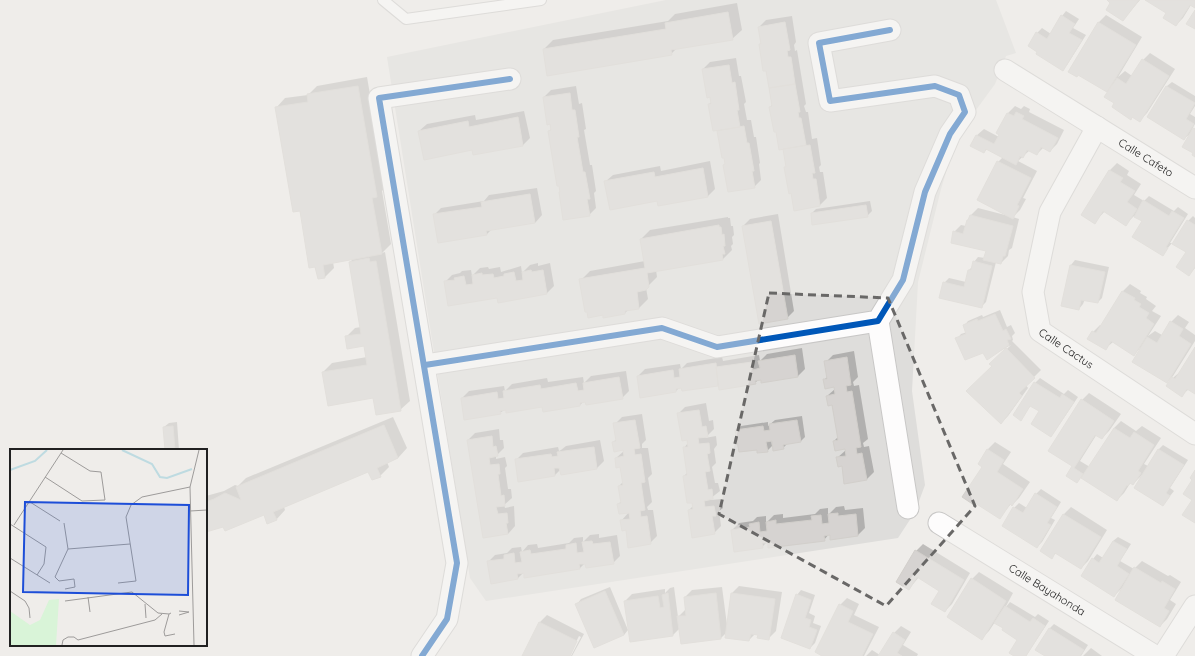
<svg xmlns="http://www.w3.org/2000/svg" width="1195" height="656" font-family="Quicksand,sans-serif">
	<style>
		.residential { fill: #dedddb }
		.shadow { fill: #0003 }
		.building { fill: #d6d3d1; stroke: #d2cfcb }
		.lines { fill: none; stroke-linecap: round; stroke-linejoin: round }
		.service-casing { stroke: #c8c7c6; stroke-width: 12 }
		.minor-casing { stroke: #c8c7c6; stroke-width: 23 }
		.service { stroke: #fdfcfc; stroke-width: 10 }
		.minor { stroke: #fdfcfc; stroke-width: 21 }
		.cycleway-casing { stroke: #fff; stroke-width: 8 }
		.cycleway { stroke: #0057b8; stroke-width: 6 }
		.marked { fill: none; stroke: #696867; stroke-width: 3; stroke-dasharray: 8 5; stroke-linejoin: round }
		.labels { text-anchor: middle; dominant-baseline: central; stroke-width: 3; stroke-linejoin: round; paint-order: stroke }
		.street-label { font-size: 11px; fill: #212121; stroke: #fff }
		.inset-river { fill: none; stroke: #bedbe1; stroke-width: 2 }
		.inset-road { fill: none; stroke: #9d9b9a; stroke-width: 1 }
		.view { fill: #1d4ed8; fill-opacity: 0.15; stroke: #1d4ed8; stroke-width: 2 }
		.inset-edge { fill: none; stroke: #212121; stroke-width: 2 }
	</style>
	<rect width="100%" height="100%" fill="#efedea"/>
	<!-- residential -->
	<path class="residential" d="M666,0H996L1016,53L1006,56L995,84L957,136L941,189L918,282L912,391L925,485L915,512L898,538L486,601L470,578L387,57Z"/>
	<!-- shadow -->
	<path class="shadow" d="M1109,0H1140L1123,20Z
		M1147,0H1195V7L1191,5L1183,18L1176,25L1167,13Z
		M737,3L742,30L732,39L677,48L671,54L544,49L553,40L668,21L675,14Z
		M1066,11L1079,19L1073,28L1086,35L1067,65L1062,69L1037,33L1042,28L1051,34L1062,16Z
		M1106,15L1142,37L1118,77L1125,71L1132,76L1143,60L1150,53L1175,69L1147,113L1140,120L1116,103L1112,85L1107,91L1079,74L1069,71L1099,22Z
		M792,16L796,42L794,45L795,51L797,50L806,104L804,106L806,112H808L812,139L817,138L821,165L819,167L820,172H823L827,198L820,205L792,192L785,168L787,166L784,148L777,131L770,107L772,105L766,69L760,45L761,43L759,27L766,20Z
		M736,58L739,76H741L746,102L744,104L747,120H751L754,137H756L760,163L759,164L761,180L754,187L726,163L725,157H722L718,129L709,104L712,102L703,69L710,62Z
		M367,77L386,187L382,191L391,244L382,253L385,252L410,401L400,410L323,372L332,363L367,357L365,345L346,337L355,328L361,327L350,262L354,258L333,262L334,268L325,277L318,278L300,210L276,108L285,98L308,95L317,86Z
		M1172,82L1195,96V106L1190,114L1195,117V124L1191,131L1195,128V156L1192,132L1184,139L1149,117L1167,86Z
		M576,86L579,104L582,103L586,129L584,130L590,165H592L596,191L594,193L596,208L589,215L561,191L550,131L551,129L544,97L551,90Z
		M1015,106L1021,109L1024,106L1030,109L1029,112L1064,130L1057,144L1050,151L1044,147L1037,154L1030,150L1018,161L1037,171L1023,198L1026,199L1020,210L1013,217L1019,219L1012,248L1009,250L1008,256L1001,263L996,262L986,302L981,307L944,283L949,278L966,282L969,270L972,267L974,262L978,257L985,258L987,251L954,232L961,225L966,226L971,215L978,208L1009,216L998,162L1003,157L987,149L984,152L976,136L984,129L999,137L1000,134L998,133L1008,113Z
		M524,111L530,138L523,145L473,149L419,131L427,124L475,115L476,120Z
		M710,161L715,189L708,196L659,205L658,200L605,182L613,175L660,166L661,171Z
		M1117,163L1129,171L1127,175L1141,184L1134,195L1144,201L1149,196L1174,211L1178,207L1188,214L1170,243H1172L1162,255L1143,221L1134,216L1126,224L1105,211L1094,223L1082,215L1110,170Z
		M537,188L542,215L535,223L492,229L487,234L434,215L441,208L484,201L489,195Z
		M870,201L872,211L867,216L812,213L816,209Z
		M778,214L794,311L787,318L743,226L750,219Z
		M1193,216L1195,218V268L1189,275L1187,252L1188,221Z
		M728,217V218H730L731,226H733L734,235L732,237L733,244L731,246L732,250L723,259L656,270L657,277L646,288L648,299L639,308L628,310L625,313L581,280L590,271L645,261L641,239L650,230Z
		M1075,260L1109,267L1102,298L1098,302L1085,299L1083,304L1079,309L1062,306L1071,265Z
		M538,263V266L550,263L554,286L547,293L497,297L445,282L452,275L460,273L462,271L471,270L472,276L480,268L488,267L489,269L500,267L501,272L521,266L522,273L530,265Z
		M1130,284L1141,291L1140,293L1147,297L1146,299L1156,306L1152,311L1161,316L1148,336L1155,331L1162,335L1171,322L1178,315L1189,322L1185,328L1195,335V341L1173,376L1167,382L1140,348L1134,355L1113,342L1105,349L1093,332L1100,325L1102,326L1123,291Z
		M1000,310L1007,327L1011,325L1015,333L1012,336L1013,340L1012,341L1041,370L1026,385L1028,388L1008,416L1001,423L993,366L991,364L1011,345L987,358L984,351L957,339L961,334L967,332L964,326L968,321L982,315L983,317Z
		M802,348L805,369L798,376L762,382V379H759L755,383L719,385L683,390L682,387H680L676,391L638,376L645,369L680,364L681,369L687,363L722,357L723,361L759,355L760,361L767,354Z
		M1195,349V393L1189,389L1182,395L1168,386L1174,377L1181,371Z
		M854,351L858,377L853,382L854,386L859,385L868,439L863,443L864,447L869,446L874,472L867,479L843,465L837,458L846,450V448L834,441L838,437L832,404L827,396L835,389V386L824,380L828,376L826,362L833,355Z
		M626,371L629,391L622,398L583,402L580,405L543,406L506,409L504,410L500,413L462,398L469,391L504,386L505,391L512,384L547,378L548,382L583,377L584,383L591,376Z
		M1040,378L1064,394L1068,390L1078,397L1055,431L1051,436L1040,411L1031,405L1021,419L1014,415L1035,383Z
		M1089,393L1121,414L1109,431L1102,438L1097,434L1080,461L1090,467L1114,428L1121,421L1136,431L1142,426L1161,438L1144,464L1148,466L1159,449L1163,445L1188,460L1170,488L1174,491L1163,505L1142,475L1133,484L1131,482L1124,493L1117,500L1081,477L1077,482L1073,466L1082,400Z
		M706,403L709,421L713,420L714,429L705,438L716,436L717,445L714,449L716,463L712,467L715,483H718L720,491L711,498V500L721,499L723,508L719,511L721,526L714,533L689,510L693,506L684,476L687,473L684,448L688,443L678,414L685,407Z
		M642,414L646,440L642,444V448H648L652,474L648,478L652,502L647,507L648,510H653L657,536L650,543L626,529L621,521L630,511L618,504L622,501L619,486L623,482L621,466L616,458L624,451L613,442L617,439L615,424L622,417Z
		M802,416L805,437L801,441L787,444L783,448L773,440H771L772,446L767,451L758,449L736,431L741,426L768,422V426L775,420Z
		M393,417L407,448L398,458L387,462L389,467L380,476L369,470L284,507L285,510L276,520L264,514L206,531V496L224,491L235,485L238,486L246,478Z
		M177,422L179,450H166L164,427L169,423Z
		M499,429L500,440H503L504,448L496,456V459L505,457L507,466L505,468L508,489H511L512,498L504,505L505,508L514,506L515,526L508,534L484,537L468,440L475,433Z
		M600,440L604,461L597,468L561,469L555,475L516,460L523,453L558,447L559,451L561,450L566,446Z
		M995,442L1011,452L1003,464L1030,482L1019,498L1012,505L1011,504L1000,517L983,466L979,464L988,449Z
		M1041,489L1061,502L1051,518L1055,520L1042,542L1037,547L1014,508L1019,503L1027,508L1036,494Z
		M844,506L845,510L863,508L865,528L858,535L830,533L824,540H769L762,547L732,530L739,523L753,521L757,517L766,516V523L774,515L783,514V518L815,514L820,509L828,508V515L836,507Z
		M1071,507L1107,530L1088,561L1081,568L1056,553L1052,557L1041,551L1064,514Z
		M599,534V538L617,535L620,556L613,563L586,562L580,568L525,571L518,578L488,562L495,555L507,553L512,548L521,547L522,552L528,545L537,544L538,548L569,543L574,538L583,537V542L590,535Z
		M1118,537L1131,544L1120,561L1134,569L1142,561L1168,576L1170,575L1181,582L1170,600L1176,604L1167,619L1160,626L1122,588L1114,596L1093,559L1097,554L1103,558L1113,541Z
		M923,544L970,573L952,604L945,611L941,590L919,577L909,589L916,551Z
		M979,572L1013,593L1005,608L1010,602L1035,617L1038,614L1049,621L1026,656H1016L1019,639L1004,628L995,622L989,631L982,638L972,579Z
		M739,586L782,592L776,631L769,638L756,633L749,640L727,632L721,638L680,628L673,635L625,601L632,594L665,589V593L670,588L674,587L678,617L685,610V597L692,590L722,587L727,625L732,593Z
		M610,587L628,630L624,635L577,604L581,599Z
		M801,590L815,595L809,613L815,616L813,623L821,626L815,643L810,648L797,595Z
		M847,598L859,604L854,615L879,627L864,656H825L840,605Z
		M547,615L584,634L572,656H571L581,637L579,636L569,656H523L540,622Z
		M1054,624L1088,645L1081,656H1047L1036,649L1050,628Z
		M901,626L911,632L903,645L918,654L917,656H866L872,650L880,655L894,633Z
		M1091,648L1102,656H1083Z"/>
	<!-- building -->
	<path class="building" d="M1107,0H1139L1123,21L1106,10L1110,3Z
		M1145,0H1195V8L1190,5L1176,26L1163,18L1166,13Z
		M1195,10V29L1186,24Z
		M728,12L733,40L671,50L672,55L547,76L543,49L666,29L665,23Z
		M1061,15L1075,24L1069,33L1082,40L1063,71L1036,54L1037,52L1028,46L1036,32L1047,39Z
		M785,22L790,50L787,51L788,57H791L795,84L769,88L766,71H763L759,44H761L758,27Z
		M1098,22L1136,45L1107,92L1078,75L1077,77L1068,72Z
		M1142,59L1169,76L1140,122L1132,117L1131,120L1112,107L1114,103L1104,97L1117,78L1126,84Z
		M729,65L732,83L735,82L739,110H737L740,127L713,131L708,104H711L710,97L707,98L702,69Z
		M795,84L800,112H798L799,118H801L806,145L779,150L776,132H774L769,107L772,106L769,88Z
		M358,86L377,197L372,198L382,254L323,265L325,278L318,279L315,267L309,268L300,211L293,212L275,107L308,102L307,94Z
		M1166,86L1195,103L1186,119L1194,124L1184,140L1147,117Z
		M570,93L572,110H575L579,137H577L583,172H585L590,199H587L590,216L563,220L559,192H560L559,186H557L548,131L551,130L550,124L547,125L543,97Z
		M1016,112L1024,116L1022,119L1058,138L1050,152L1041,147L1037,155L1027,150L1023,158L1020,156L1016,165L986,149L984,153L970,146L976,135L994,144L999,135L996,133L1007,113L1014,116Z
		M518,117L523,146L473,155L472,150L424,160L418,131L468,121L469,127Z
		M744,126L747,143H749L754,171H752L755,188L728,192L723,165L725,164L724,158H722L717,131Z
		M1193,128L1195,129V157L1192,155L1193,153L1182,147Z
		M810,145L815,173H812L813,179H816L820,206L794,211L791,193L789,194L784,167H786L783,149Z
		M997,161L1031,178L1017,205L1019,206L1013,219L977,200Z
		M703,168L708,197L658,206L657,201L610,210L604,181L654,172L655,177Z
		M1109,170L1123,178L1120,182L1135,191L1127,202L1137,209L1126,226L1103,211L1095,224L1081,215Z
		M530,194L535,223L486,231L487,235L438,243L433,214L482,207L481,202Z
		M1143,200L1169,216L1172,211L1184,218L1166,247L1168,248L1163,256L1132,237L1142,221L1134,217Z
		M866,205L868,217L812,225L811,213Z
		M970,215L1013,226L1005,256H1003L1001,264L983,260L986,251L951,243L953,231L963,234L967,220H968Z
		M1187,220L1195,225V267L1189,276L1176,267L1186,252L1172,244Z
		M771,221L788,319L759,324L742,226Z
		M719,225V227H721L722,235L724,234L725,246H723L725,254H722L723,260L647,273L649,287L646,290L637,292L639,309L625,311V314L603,318V315L588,318L587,312H585L579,279L645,268L640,239Z
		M369,258L370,262L376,261L401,411L376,415L373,398L328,406L322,372L367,365L364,346L347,349L345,336L361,334L349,262Z
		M973,261L992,266L982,308L939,298L943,282L964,287L968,270H971Z
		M1070,265L1105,272L1098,303L1081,300L1079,310L1061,306Z
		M531,270L532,272L543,270L547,294L498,303L497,298L448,306L444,281L455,280L454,278L464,276L466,285L473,284L472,275L482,273V275L493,274L494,278L504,276V274L514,272L516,281L523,280L522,272Z
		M1122,291L1135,298L1134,300L1141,304L1139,307L1149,313L1146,318L1154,324L1134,356L1111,341L1106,350L1087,339L1092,331L1096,333Z
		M995,314L1003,331L1006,329L1011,339L1007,340L1009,345L987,360L983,353L965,360L955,338L966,334L963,325L977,319L978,321Z
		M1170,321L1183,329L1179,336L1191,344L1167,383L1132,362L1147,337L1157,343Z
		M1195,347V394L1187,389L1182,397L1166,386L1172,377L1175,379Z
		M1006,348L1035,378L1019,393L1022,396L1001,424L966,391L992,366L989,364Z
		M795,355L798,377L761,383V380L755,381L756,384L719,390L716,367L752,362L753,370L760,368L758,361Z
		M847,357L851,385L846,386L847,392L852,391L861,447L856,448L857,454L862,453L867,480L844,484L842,466L838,467L836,457L846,456L845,449L835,451L833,441L838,440L832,405L828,406L826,396L835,394L834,387L825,389L823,379H827L824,361Z
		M716,363L718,386L682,391L681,388L676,389V392L640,398L637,376L673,370L674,378L680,377L679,369Z
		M619,377L623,399L586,405L585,402L580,403V406L543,412L542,407L506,413V410L500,411L501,414L464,420L461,398L497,392L498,399L504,398L503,391L540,385L541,389L576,383L578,391L584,390L583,383Z
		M1034,382L1060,398L1062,394L1074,402L1051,437L1031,424L1039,411L1030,406L1021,421L1013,415Z
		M1081,399L1114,421L1102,439L1095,435L1074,468L1083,474L1077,483L1066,476L1072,466L1048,451Z
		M699,410L702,427L706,426L708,437L698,438L699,444L709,443L710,453L707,454L710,471L705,472L708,490L712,489L713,499L704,501L705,507L714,506L716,516H712L715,534L692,538L688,510L693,509L692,503H687L683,476L687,475L683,447H688L687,440L682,441L677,413Z
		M635,420L640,448L634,449L635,455L641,454L645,482L641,483L645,510L640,511L641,517L647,516L651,544L628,548L626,530L622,531L620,520L630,519L629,513L619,514L617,504L621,503L618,486L623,485L620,467L616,468L615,458L624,456L623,450L614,452L612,442L616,441L613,423Z
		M797,420L801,442L783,445L784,449L773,451L772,441L766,442L768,452L757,453V450L739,452L735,430L763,426L764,431L770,430L769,424Z
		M384,425L398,458L377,468L381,477L372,480L368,472L273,512L277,520L267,524L264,515L225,531L223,527L206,532V502L214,499L225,493L241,500L236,487Z
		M173,426L175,450H165L163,427Z
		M1114,428L1130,438L1134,432L1154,445L1138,471L1141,473L1133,485L1130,483L1128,486L1127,485L1117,501L1081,478Z
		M492,436L493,447L496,446L498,456L489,458L490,465L499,464L500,474H498L501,496L504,495L505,506L496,507L498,514L507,513L508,523H506L508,534L483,538L467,440Z
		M594,447L597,469L561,475L559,468H554L555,476L518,482L515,459L551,454L552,457L558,456L557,452Z
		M987,449L1004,460L997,472L1023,489L1012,506L1010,504L1000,519L975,503L974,505L962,497L982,467L978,464Z
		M1158,449L1184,465L1166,493L1170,496L1163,506L1134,488Z
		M1195,470V523L1182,515L1192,500L1183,494L1192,480L1190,478Z
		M1035,493L1057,507L1047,523L1051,525L1037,548L1002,526L1013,507L1023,513Z
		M838,513V516L856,514L858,536L830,540V535L824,536L825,541L768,548V543H762L763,548L734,552L731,530L750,527L749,524L759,522L760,532L767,531L766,522L776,520V524L812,520L811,516L821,515L822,524L829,523L828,514Z
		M1063,514L1101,537L1081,569L1055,553L1052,559L1040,551Z
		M592,541L593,544L610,542L614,564L586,568L585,564H579L580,569L524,578V573L517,574L518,579L491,584L487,561L504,559V555L514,553L515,563L522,562L520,552L530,550L531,554L566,549V545L576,543L577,553L584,552L582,542Z
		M1113,541L1127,549L1117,566L1129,574L1114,597L1081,576L1092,558L1099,563Z
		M915,550L964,580L945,612L931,604L939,591L917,577L909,590L896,582Z
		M1134,567L1161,583L1162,581L1175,589L1164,608L1169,611L1160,627L1115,600Z
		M971,578L1006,601L982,640L947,617Z
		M605,591L624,635L594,648L575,604Z
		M668,593L673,636L630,642L624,601L658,596L660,608L664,607L662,595Z
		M716,593L721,639L681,644L677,616H686L684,597Z
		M731,593L775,599L769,640L757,638L758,635L751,634L749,641L725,638Z
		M796,594L811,600L805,618L811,620L809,627L817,630L810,649L781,638Z
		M839,604L853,611L848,622L873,634L862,656H822L815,652Z
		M1005,606L1030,622L1033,618L1045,626L1026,656H1014L1009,653L1017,640L1002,630L1003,628L994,623Z
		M539,622L577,641L570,656H522Z
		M1049,628L1084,650L1080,656H1045L1035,650Z
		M893,632L905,640L897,653L902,656H878Z"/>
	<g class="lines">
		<defs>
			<path id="service" d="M383,0L406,19L541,0"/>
			<g id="minor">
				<path id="s1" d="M1005,70L1195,188"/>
				<path id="s2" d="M1097,127L1050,212L1033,292L1040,331L1195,434"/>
				<path d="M878,321L908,508"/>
				<path d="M425,365L662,328L717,347L878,321L903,280L925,192L950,134L965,112L959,95L935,86L830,101L819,43L890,30"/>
				<path id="s3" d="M939,523L1155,656"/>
				<path d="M422,656L447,619L457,563L379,98L510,79"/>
				<path d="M1163,656L1195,606"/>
			</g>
		</defs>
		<!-- service casing -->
		<use href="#service" class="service-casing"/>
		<!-- minor casing -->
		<use href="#minor" class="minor-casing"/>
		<!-- service -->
		<use href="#service" class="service"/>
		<!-- minor -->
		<use href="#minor" class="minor"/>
		<defs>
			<path id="cycleway" d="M425,365L662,328L717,347L878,321L903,280L925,192L950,134L965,112L959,95L935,86L830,101L819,43L890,30
				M422,656L447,619L457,563L379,98L510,79"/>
		</defs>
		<!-- cycleway casing -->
		<use href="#cycleway" class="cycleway-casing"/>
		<!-- cycleway -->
		<use href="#cycleway" class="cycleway"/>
	</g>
	<!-- marked area -->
	<path d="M0 0H1195V656H0ZM769,293L888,298L975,506L886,606L719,514Z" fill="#efedea" fill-opacity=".55" fill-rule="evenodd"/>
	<path class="marked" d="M769,293L888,298L975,506L886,606L719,514Z"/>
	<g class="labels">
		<!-- street labels -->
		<g class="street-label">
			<text stroke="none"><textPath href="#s1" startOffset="166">Calle Cafeto</textPath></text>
			<text stroke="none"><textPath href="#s2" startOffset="250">Calle Cactus</textPath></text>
			<text stroke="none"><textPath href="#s3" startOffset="127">Calle Bayahonda</textPath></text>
		</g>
	</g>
	<!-- overview -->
	<g transform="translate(10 449)">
		<rect width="197" height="197" fill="#efedea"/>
		<path d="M49,150L46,196H0V162L20,176L30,171L39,151Z" fill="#d9f4d8"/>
		<path class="inset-river" d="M112,1L142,15L150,28L157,29L182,20M0,21L25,12L37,1"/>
		<path class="inset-road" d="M35,28L72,52L95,51L91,23L80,22L51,4M20,53L50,72M180,62L197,61M54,74L58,100M0,75L36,98L34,115L27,126M4,76L53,1M0,109L40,134M108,134L126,132L116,68L121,56L132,48L180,38M55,140L65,138L64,130L49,132L45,128L58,100L120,95M0,142L15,152L19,159L20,169M78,148L80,163M55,152L122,143L148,164L159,165M135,155L136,169M161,164L159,165L154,183L155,187L165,185M169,166L179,163L169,162M52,196L53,191L58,188H64L68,191L145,171L152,165M184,196L180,38L189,1"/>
		<path class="view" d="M15,53L179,56L178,146L13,143Z"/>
		<rect width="197" height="197" class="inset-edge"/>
	</g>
</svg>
